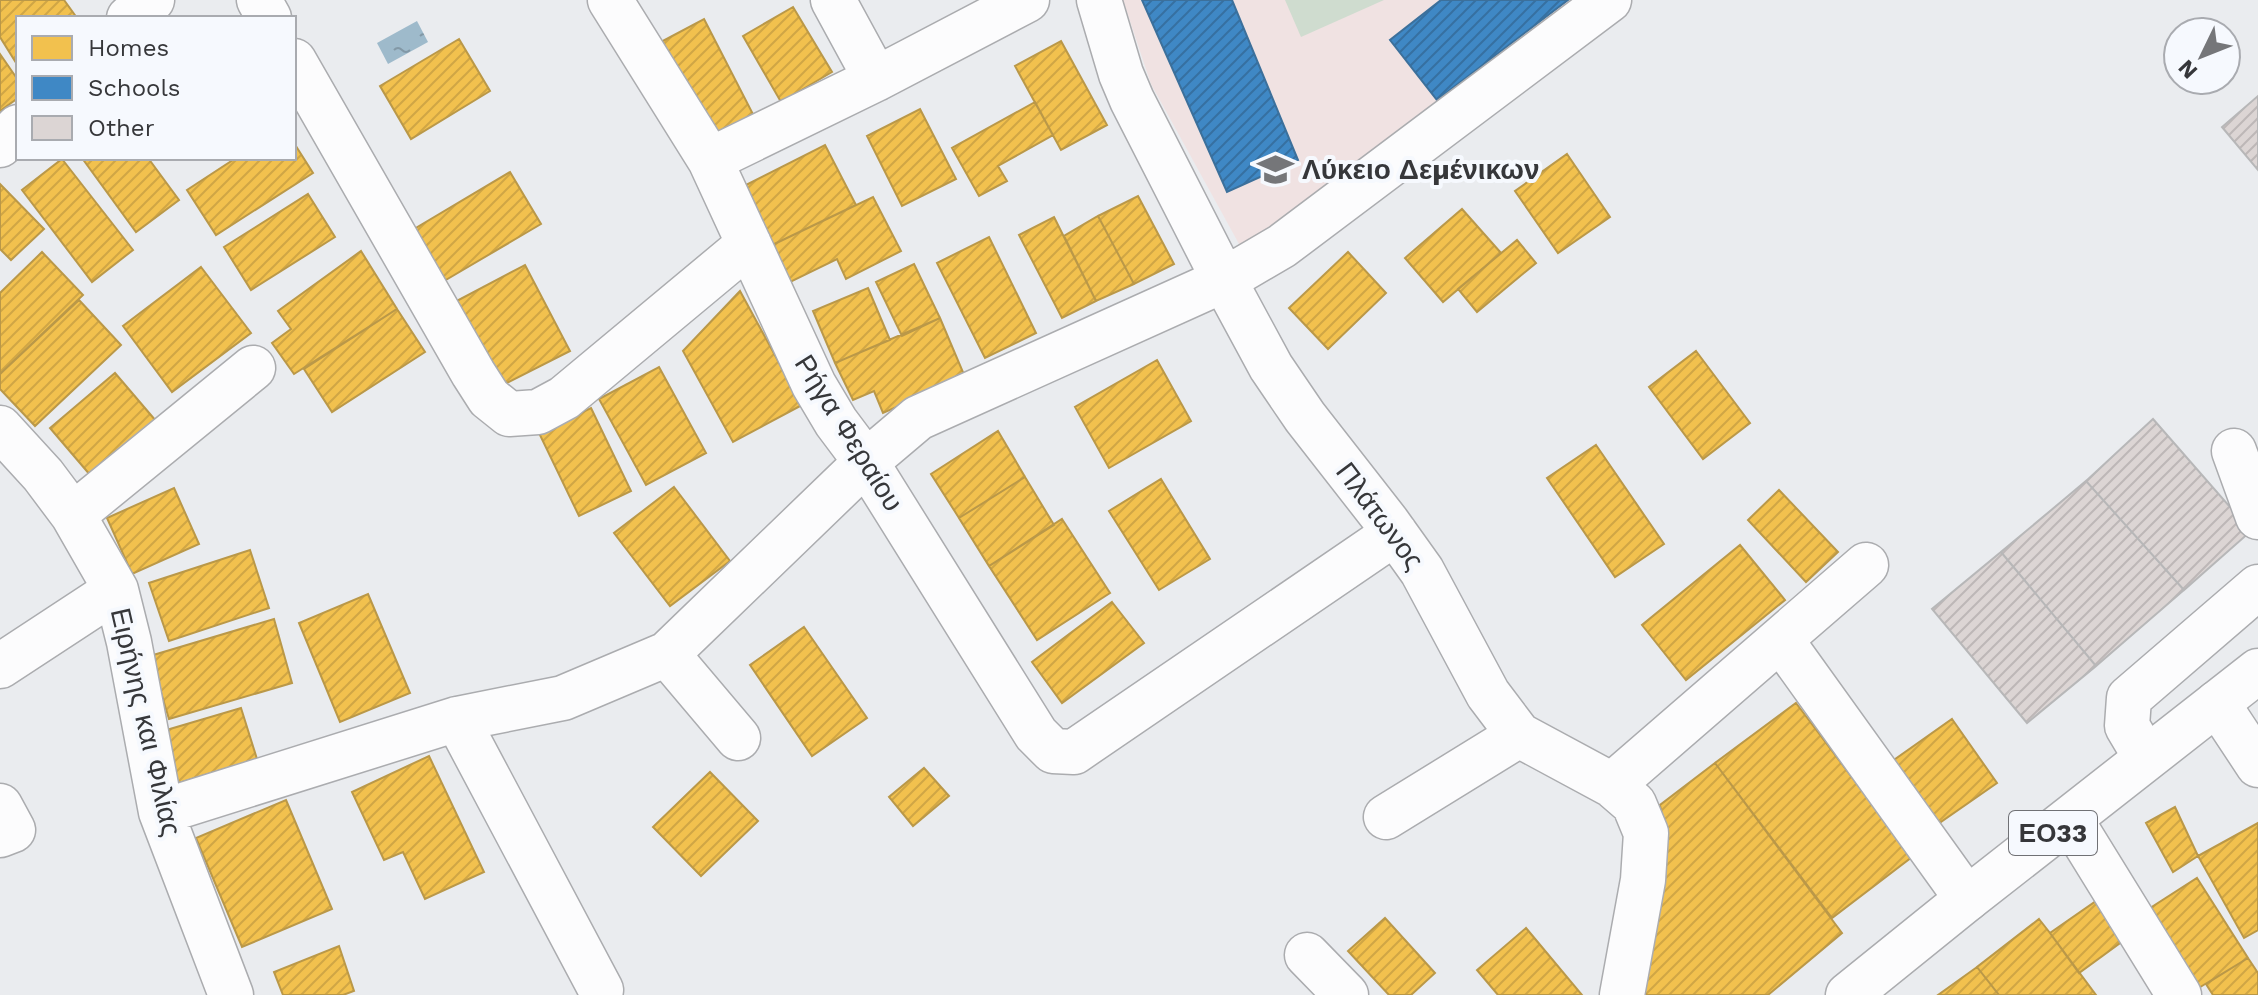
<svg xmlns="http://www.w3.org/2000/svg" width="2258" height="995" font-family="'Work Sans',sans-serif">
	<style>
		.education { fill: #f0e2e2 }
		.pitch { fill: #cfdccf }
		.water { fill: url(#water-ripples) }
		.homes { fill: url(#homes-hatch); stroke: #ba9848; stroke-width: 2 }
		.schools { fill: url(#schools-hatch); stroke: #3c709b; stroke-width: 2 }
		.building { fill: url(#building-hatch); stroke: #b7b7b8; stroke-width: 2 }
		.lines { fill: none; stroke-linecap: round; stroke-linejoin: round }
		.minor-casing { stroke: #abacaf; stroke-width: 47 }
		.major-casing { stroke: #abacaf; stroke-width: 47 }
		.minor { stroke: #fcfcfd; stroke-width: 44 }
		.major { stroke: #fcfcfd; stroke-width: 44 }
		.labels { text-anchor: middle; dominant-baseline: central; stroke-width: 8; stroke-linejoin: round; paint-order: stroke }
		.shield { fill: #f6f9fe; stroke: #707175; stroke-width: 2 }
		.shield-label { font-size: 26px; font-weight: bold; fill: #36373a }
		.poi-label { font-size: 28px; font-weight: bold; fill: #36373a; stroke: #f6f9fe; text-anchor: start }
		.street-label { font-size: 28px; fill: #36373a; stroke: #f6f9fe }
	</style>
	<defs>
		<pattern id="water-ripples" width="26" height="14" patternUnits="userSpaceOnUse" patternTransform="scale(2)"><rect width="26" height="14" fill="#9ebacb"/><path d="M2 4q2-2 4 0t4 0M15 11q2-2 4 0t4 0" fill="none" stroke="#8298a6"/></pattern>
		<pattern id="homes-hatch" width="6" height="6" patternUnits="userSpaceOnUse" patternTransform="scale(2)"><rect width="6" height="6" fill="#f2c14e"/><path d="M-1 1l2-2M0 6l6-6M5 7l2-2" fill="none" stroke="#d0a645"/></pattern>
		<pattern id="schools-hatch" width="6" height="6" patternUnits="userSpaceOnUse" patternTransform="scale(2)"><rect width="6" height="6" fill="#3f88c5"/><path d="M-1 1l2-2M0 6l6-6M5 7l2-2" fill="none" stroke="#3670a1"/></pattern>
		<pattern id="building-hatch" width="6" height="6" patternUnits="userSpaceOnUse" patternTransform="scale(2)"><rect width="6" height="6" fill="#dcd5d4"/><path d="M-1 1l2-2M0 6l6-6M5 7l2-2" fill="none" stroke="#bdb7b7"/></pattern>
	</defs>
	<rect width="100%" height="100%" fill="#eaecef"/>
	<!-- education -->
	<path class="education" d="M1123,0H1574L1244,253L1151,84Z"/>
	<!-- pitch -->
	<path class="pitch" d="M1285,0H1384L1301,37Z"/>
	<!-- water -->
	<path class="water" d="M417,21L428,42L388,64L377,43Z"/>
	<!-- homes -->
	<path class="homes" d="M0,0H64L77,18H18V66L0,37Z
		M793,7L832,72L781,102L743,36Z
		M704,19L757,122L712,145L659,43Z
		M459,39L490,91L411,139L380,86Z
		M1061,41L1107,125L1061,150L1015,66Z
		M0,54L18,80V98L0,111Z
		M1035,102L1053,135L998,166L1007,181L979,196L952,148Z
		M920,109L956,179L902,206L867,136Z
		M294,143L313,173L216,235L187,190L236,158H294Z
		M825,145L856,205L768,247L738,189Z
		M1567,154L1610,217L1558,253L1515,191Z
		M82,158H148L179,200L136,232Z
		M62,159L133,250L92,282L22,190Z
		M510,172L541,224L439,284L409,232Z
		M0,184L44,229L11,260L0,249Z
		M308,194L335,237L251,290L224,247Z
		M1138,196L1174,264L1134,284L1098,216Z
		M873,197L901,251L846,279L837,259L784,285L768,247Z
		M1462,209L1501,253L1443,302L1405,258Z
		M1098,216L1134,284L1096,301L1064,236Z
		M1054,217L1096,301L1062,318L1019,235Z
		M989,237L1036,333L985,358L937,263Z
		M1517,240L1536,263L1477,312L1458,289Z
		M361,251L397,309L294,374L272,343L291,329L278,311Z
		M42,252L83,295L0,374V293Z
		M1348,252L1386,293L1328,349L1289,308Z
		M914,264L940,318L902,336L876,282Z
		M525,265L570,351L495,389L451,304Z
		M201,267L251,333L172,392L123,326Z
		M868,288L890,340L835,363L813,311Z
		M740,291L802,405L733,442L683,351Z
		M79,300L121,345L35,426L0,389V374Z
		M397,309L425,352L332,412L304,369Z
		M940,318L965,377L883,413L874,391L853,400L835,363Z
		M1696,351L1750,423L1703,459L1649,387Z
		M1157,360L1191,421L1109,468L1075,407Z
		M659,367L706,453L646,485L599,399Z
		M115,373L156,421L91,476L50,428Z
		M591,408L631,491L579,516L539,433Z
		M998,431L1025,477L959,518L931,474Z
		M1596,445L1664,544L1615,577L1547,478Z
		M1025,477L1054,525L989,566L959,518Z
		M1161,479L1210,559L1159,590L1109,511Z
		M674,487L730,561L670,606L614,533Z
		M174,488L199,544L132,574L107,518Z
		M1779,490L1838,552L1806,582L1748,520Z
		M1062,519L1110,593L1037,640L989,566Z
		M1740,545L1785,600L1686,680L1642,625Z
		M250,550L269,608L169,641L149,583Z
		M368,594L410,693L340,722L299,623Z
		M1112,602L1144,643L1062,703L1032,662Z
		M274,619L292,683L169,719L150,656Z
		M804,627L867,718L812,756L750,665Z
		M1796,703L1912,857L1832,918L1715,763Z
		M241,708L257,759L169,786L153,734Z
		M1952,719L1997,783L1935,826L1891,762Z
		M429,756L484,872L425,899L403,852L384,860L352,792Z
		M1715,763L1842,933L1768,995H1647L1643,990L1666,837L1660,805Z
		M924,768L949,796L913,826L889,797Z
		M710,772L758,821L701,876L653,827Z
		M286,800L332,909L242,947L196,838Z
		M2175,807L2198,856L2173,872L2146,823Z
		M2258,823V930L2244,938L2198,856Z
		M2197,878L2248,958L2197,989L2147,910Z
		M2099,899L2127,938L2079,973L2050,933Z
		M1385,918L1435,973L1411,995H1389L1348,951Z
		M2039,919L2050,933L2096,995H1999L1977,967Z
		M1526,928L1582,995H1498L1477,970Z
		M339,946L354,991L343,995H283L274,972Z
		M2248,958L2258,973V995H2213L2206,984Z
		M1977,967L1999,995H1938Z"/>
	<!-- schools -->
	<path class="schools" d="M1142,0H1232L1298,160L1227,192Z
		M1441,0H1568L1437,100L1390,40Z"/>
	<!-- building -->
	<path class="building" d="M2258,96V170L2222,127Z
		M2153,419L2251,531L2184,590L2086,481Z
		M2086,481L2184,590L2096,666L2001,552Z
		M2001,552L2096,666L2027,723L1932,609Z"/>
	<g class="lines">
		<defs>
			<path id="minor" d="M259,0L269,18
				M610,0L710,160L814,385L836,422L866,462L1036,734L1053,751L1074,752L1395,533
				M833,0L876,79
				M1099,0L1121,74L1132,100L1224,280L1271,367L1305,417L1387,522L1422,571L1488,694L1519,735L1612,785L1634,804L1646,833L1643,880L1622,995
				M129,18L152,0
				M294,61L473,373L489,398L509,414L538,412L564,398L749,244
				M0,145L18,127
				M710,160L876,79L1027,0
				M0,428L43,475L73,515L116,590L129,642L161,812L231,995
				M2234,451L2258,517
				M73,515L253,368
				M1781,640L1967,899
				M667,654L738,738
				M0,666L116,590
				M2217,703L2258,765
				M457,719L601,990
				M2146,758L2127,726L2129,698L2258,587
				M1612,785L1866,565
				M0,806L13,830L0,835
				M161,812L457,719L563,698L667,654L866,462L918,418L1224,280L1282,246L1609,0
				M1386,817L1519,735
				M2071,820L2179,995
				M1307,955L1346,995"/>
			<path id="major" d="M1848,995L1967,899L2258,671"/>
		</defs>
		<!-- minor casing -->
		<use href="#minor" class="minor-casing"/>
		<!-- major casing -->
		<use href="#major" class="major-casing"/>
		<!-- minor -->
		<use href="#minor" class="minor"/>
		<!-- major -->
		<use href="#major" class="major"/>
	</g>
	<!-- icons -->
	<defs>
		<symbol id="school-bare" viewBox="-9 -9 18 18"><path d="M0-5L7-2L0 1L-7-2ZM-4 1L0 2.5L4 1V4Q0 6-4 4Z" fill="#757679" stroke="#f6f9fe" stroke-width="2.5" paint-order="stroke"/></symbol>
	</defs>
	<g fill-rule="evenodd">
		<use href="#school-bare" x="1250" y="144" width="51" height="51"/>
	</g>
	<g class="labels">
		<!-- shield labels -->
		<rect class="shield" x="2009" y="811" width="88" height="44" rx="6"/>
		<g class="shield-label">
			<text x="2053" y="833">ΕΟ33</text>
		</g>
		<!-- poi labels -->
		<g class="poi-label">
			<text x="1302" y="169">Λύκειο Δεμένικων</text>
		</g>
		<!-- street labels -->
		<g class="street-label">
			<text transform="translate(849 433) rotate(58)">Ρήγα Φεραίου</text>
			<text transform="translate(1380 516) rotate(53)">Πλάτωνος</text>
			<text transform="translate(146 722) rotate(77)">Ειρήνης και Φιλίας</text>
		</g>
	</g>
	<!-- legend -->
	<rect x="16" y="16" width="280" height="144" fill="#f6f9fe" stroke="#a9abb0" stroke-width="2"/>
	<rect x="32" y="36" width="40" height="24" fill="#f2c14e" stroke="#a9abb0" stroke-width="2"/>
	<text x="88" y="56" font-size="24" fill="#36373a">Homes</text>
	<rect x="32" y="76" width="40" height="24" fill="#3f88c5" stroke="#a9abb0" stroke-width="2"/>
	<text x="88" y="96" font-size="24" fill="#36373a">Schools</text>
	<rect x="32" y="116" width="40" height="24" fill="#dcd5d4" stroke="#a9abb0" stroke-width="2"/>
	<text x="88" y="136" font-size="24" fill="#36373a">Other</text>
	<!-- north arrow -->
	<g transform="translate(2202 56) rotate(227)"><circle r="38" fill="#f6f9fe" stroke="#a9abb0" stroke-width="2"/>
	<path d="M0-6L14 30L0 20L-14 30Z" fill="#757679"/>
	<text y="-12" font-size="22" font-weight="bold" text-anchor="middle" fill="#36373a">N</text>
	</g>
</svg>
